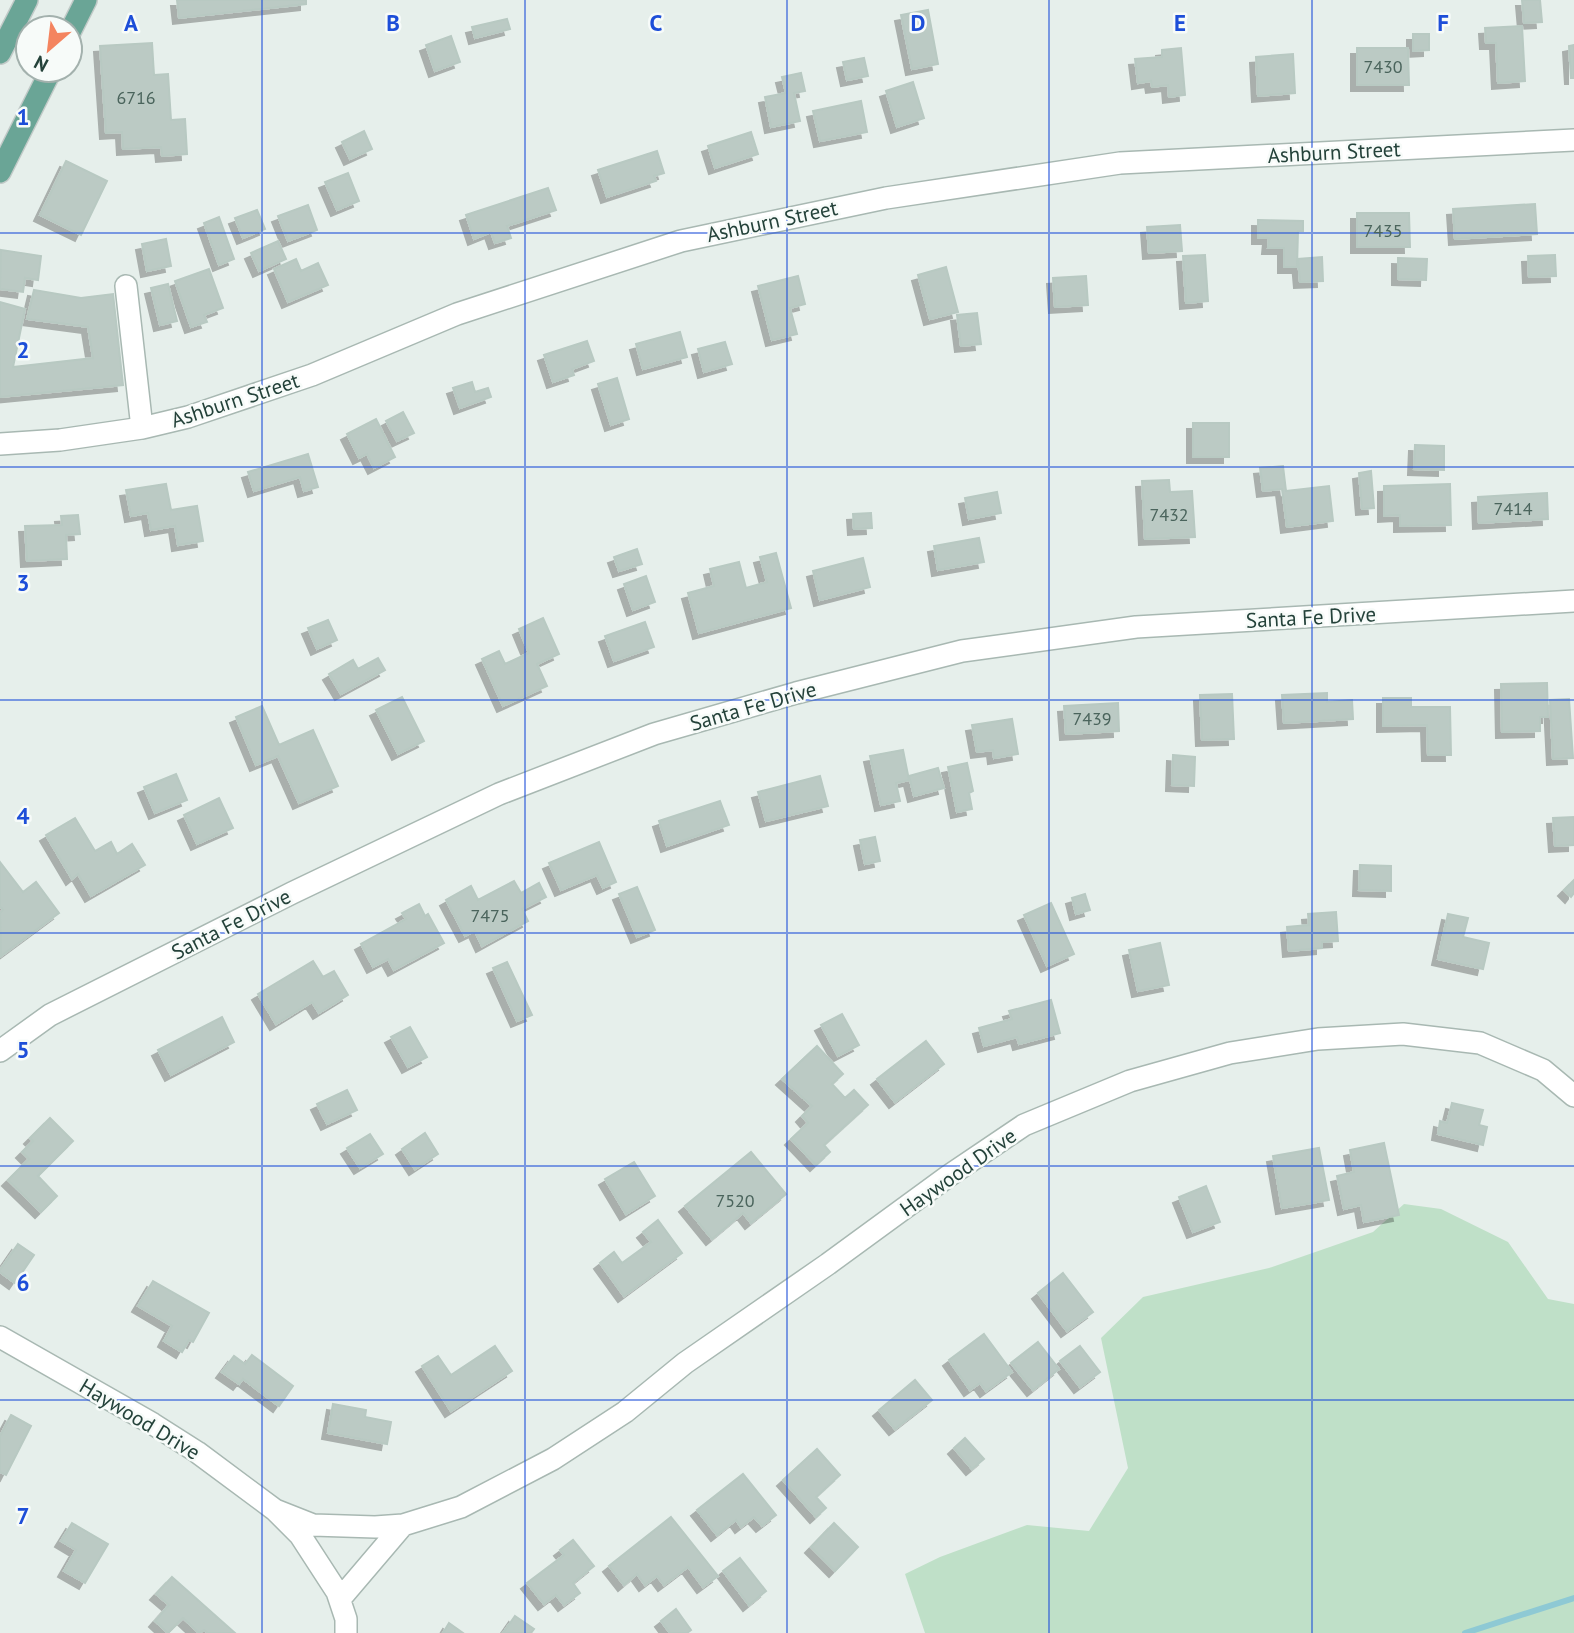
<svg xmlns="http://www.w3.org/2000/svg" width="1574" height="1633" font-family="'PT Sans',sans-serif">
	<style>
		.green { fill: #bfe0c8 }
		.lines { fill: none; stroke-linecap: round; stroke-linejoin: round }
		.stream { stroke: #8ec9d4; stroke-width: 6 }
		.building { fill: #bbcac4; stroke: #b8c9c2; stroke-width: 2; filter: url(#shadow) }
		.minor-casing { stroke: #a8b8b2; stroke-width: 24 }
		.major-casing { stroke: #c2cac8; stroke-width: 24 }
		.minor { stroke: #fff; stroke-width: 21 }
		.major { stroke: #6aa596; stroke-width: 21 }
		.grid { fill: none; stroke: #1d4ed8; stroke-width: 2; stroke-opacity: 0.55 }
		.labels { text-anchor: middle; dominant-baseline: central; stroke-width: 5; stroke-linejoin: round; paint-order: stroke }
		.number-label { font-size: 18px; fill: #4a645c }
		.street-label { font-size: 21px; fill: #24423a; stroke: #f7fbf9 }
		.grid-label { font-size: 23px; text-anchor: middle; font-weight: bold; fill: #1d4ed8; stroke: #f7fbf9; stroke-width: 5; stroke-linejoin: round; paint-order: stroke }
	</style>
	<defs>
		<filter id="shadow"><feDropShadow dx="-6" dy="6" stdDeviation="0" flood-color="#0004"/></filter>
	</defs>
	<rect width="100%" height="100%" fill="#e6efeb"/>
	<!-- green -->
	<path class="green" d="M1404,1204L1441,1209L1508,1242L1548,1299L1574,1304V1633H925L905,1574L940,1557L1027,1525L1089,1531L1128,1468L1101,1338L1143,1297L1269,1268L1373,1232Z"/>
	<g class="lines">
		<!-- stream -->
		<path class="stream" d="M1465,1633L1574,1598"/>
	</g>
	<!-- building -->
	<path class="building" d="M177,0H306V4L179,18Z
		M1522,0H1540L1542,22L1524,23Z
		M928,10L938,64L912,69L901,15Z
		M507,19L510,29L475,38L472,27Z
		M1522,26L1525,81L1498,83L1496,43H1486L1485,28Z
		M1413,34H1429V50L1413,51Z
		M451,36L460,62L435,71L426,45Z
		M152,43L154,75L168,74L171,120L185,119L187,154L162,156L161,147L123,149L122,132L106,133L100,46Z
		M1574,45V78H1571L1569,46Z
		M1181,48L1185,95L1169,97L1168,85L1152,87L1151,81L1138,83L1135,59L1162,57V50Z
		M1357,48H1408L1409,85H1357Z
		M1293,54L1295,93L1258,96L1256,57Z
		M864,58L868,76L847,80L843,62Z
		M801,73L805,91L794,93L800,121L771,127L765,97L786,93L782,77Z
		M913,82L924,118L897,127L886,91Z
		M861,101L867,132L820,141L813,111Z
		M364,131L372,149L350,159L342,142Z
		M751,132L758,154L715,168L708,146Z
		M657,151L664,173L654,176L656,181L607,197L598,170Z
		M66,161L107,181L81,235L40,215Z
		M348,173L359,201L337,210L325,182Z
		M548,188L556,210L507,226L511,238L495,243L491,232L474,239L466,215Z
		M1535,204L1537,234L1455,239L1453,209Z
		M308,205L317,230L288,241L278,216Z
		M257,210L265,229L243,238L235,218Z
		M1357,213H1409L1410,247H1357Z
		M219,217L234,259L219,265L204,223Z
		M1258,220L1303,221V231H1298L1297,267H1284V248H1268L1269,238H1258Z
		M1180,225L1182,251L1149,253L1147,227Z
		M166,239L171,266L147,271L142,244Z
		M278,241L286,259L259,271L251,253Z
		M1,250L41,256L38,280L25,278L23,292L0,289Z
		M1205,255L1208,301L1186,303L1183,256Z
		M1555,255L1556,276L1529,277L1528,256Z
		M1322,257L1323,281L1300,282L1298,259Z
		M1398,258L1427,259L1426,280L1398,279Z
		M296,259L301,271L318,263L328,285L288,302L274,269Z
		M946,267L958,312L930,319L918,275Z
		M209,269L223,308L204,315L207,322L191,327L175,281Z
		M798,276L805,304L790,308L797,334L772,340L758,286Z
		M1086,276L1088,305L1055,307L1053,278Z
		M168,284L177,321L160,325L151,288Z
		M34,290L81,298L113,294L123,385L0,397V302L25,309L13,367L93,358L88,327L27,319Z
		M977,313L981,344L961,346L957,315Z
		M680,332L687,357L643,369L636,344Z
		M587,341L594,361L572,369L574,375L553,382L544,355Z
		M725,342L732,364L704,372L698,349Z
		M617,378L629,419L611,425L598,384Z
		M472,382L475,392L488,388L491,397L460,408L453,388Z
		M403,412L414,433L397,441L386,421Z
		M376,419L395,457L374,468L367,454L359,458L347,434Z
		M1193,423H1229V457H1193Z
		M1415,445L1444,446V470L1414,469Z
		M308,454L318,487L304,491L300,477L254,491L248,472Z
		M1283,466L1286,491L1329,486L1333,521L1287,527L1282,489L1263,491L1260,468Z
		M1371,471L1374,508L1362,509L1359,473Z
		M1169,480L1170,492L1192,491L1195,537L1145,539L1142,481Z
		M166,484L171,510L197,506L203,541L178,545L175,526L151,530L148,513L131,516L126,490Z
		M1450,484L1451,525L1400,526V515L1384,516V486Z
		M997,492L1001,513L969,519L965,498Z
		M1547,493L1548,519L1479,523L1478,497Z
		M871,513L872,528L854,529L853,514Z
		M78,515L80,534L66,535L67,559L27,561L25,526L62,525L61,516Z
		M979,538L984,562L938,570L934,546Z
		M637,549L642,564L619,571L614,557Z
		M776,553L791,608L699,633L688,593L714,586L710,569L739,562L746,588L767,582L760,557Z
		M863,558L870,587L820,600L813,571Z
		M646,576L655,602L633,610L624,584Z
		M543,618L559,654L537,664L547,686L503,706L482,659L499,651L505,664L529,653L519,629Z
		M328,620L337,640L317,649L308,628Z
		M645,622L654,647L614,661L605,636Z
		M378,658L385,670L341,694L329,674L353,660L358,669Z
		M1547,683L1548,717H1540V731L1502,732L1501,684Z
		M1327,693V702L1352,700L1353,719L1284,723L1282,695Z
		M1232,694L1234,739L1202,740L1200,695Z
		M402,697L424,741L398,754L376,710Z
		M1383,698H1411V707H1450L1451,755H1428L1427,725L1383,726Z
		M1569,699L1573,758L1553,759L1550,700Z
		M1118,703L1119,731L1066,734L1064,706Z
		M262,706L279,745L313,730L338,786L299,803L278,756L256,765L236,717Z
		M1012,719L1018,754L994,758L993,750L977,752L972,725Z
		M903,750L909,780L896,783L900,801L881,805L870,756Z
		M1173,755L1195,757L1194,786L1172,785Z
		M967,763L973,791L969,793L972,809L957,812L948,767Z
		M938,768L944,788L914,796L909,776Z
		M176,774L187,800L155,813L144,787Z
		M820,776L828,806L766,821L758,792Z
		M219,798L233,828L197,844L184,815Z
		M720,801L729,825L667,846L659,821Z
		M1574,817V845L1555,846L1553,818Z
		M75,818L95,851L111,842L117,854L132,844L145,865L91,896L78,874L72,879L46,835Z
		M875,837L880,861L865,864L860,840Z
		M599,842L616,882L603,888L597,875L561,890L549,863Z
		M0,862L23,892L36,882L59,913L1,956L0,913L3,910L0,906Z
		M1360,865L1391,866V891L1359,890Z
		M1574,880V893L1571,897L1564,890Z
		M514,881L521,893L539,883L546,897L522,909L528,921L482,946L475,931L465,936L446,900L471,886L478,900Z
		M637,887L655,930L637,937L619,894Z
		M1085,894L1090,910L1076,914L1072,898Z
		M1051,903L1074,954L1047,966L1024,915Z
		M419,904L425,916L428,914L444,943L394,970L388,959L373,967L361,944L406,919L402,913Z
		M1336,912L1338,941L1322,942V948L1289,951L1287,927L1309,925L1308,914Z
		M1448,914L1468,918L1463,937L1489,943L1483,969L1438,959Z
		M1160,943L1169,985L1138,991L1129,950Z
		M313,961L323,977L334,971L348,995L319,1013L312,1002L276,1024L258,994Z
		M507,962L532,1015L517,1021L493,968Z
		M1051,1000L1060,1033L1019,1044L1017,1037L984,1046L979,1028L1012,1019L1009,1011Z
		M842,1014L859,1045L838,1056L821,1025Z
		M222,1017L234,1042L171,1075L158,1050Z
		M410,1027L427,1057L408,1067L391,1037Z
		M926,1041L944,1064L895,1102L877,1079Z
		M817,1046L843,1074L832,1084L845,1098L854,1090L868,1105L824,1145L830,1152L816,1165L791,1139L808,1123L802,1116L812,1106L782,1079Z
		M347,1090L357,1110L327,1124L317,1104Z
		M1452,1103L1483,1110L1479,1125L1487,1127L1483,1145L1438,1134L1440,1121L1447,1123Z
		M50,1118L73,1141L38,1176L57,1196L41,1212L8,1180L29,1159L22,1152L33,1141L30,1138Z
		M425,1133L438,1154L415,1169L402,1149Z
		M370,1134L383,1154L360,1168L347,1148Z
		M1384,1143L1399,1215L1364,1222L1361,1205L1344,1209L1337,1176L1354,1172L1350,1150Z
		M1319,1148L1329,1200L1282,1208L1273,1156Z
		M751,1152L786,1194L751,1223L743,1213L712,1239L685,1206Z
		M634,1162L655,1196L626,1214L605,1179Z
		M1206,1186L1220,1222L1193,1232L1179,1197Z
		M658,1220L682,1253L624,1296L600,1263L614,1252L622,1263L651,1242L643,1232Z
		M18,1244L34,1255L15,1283L0,1272V1270Z
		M1063,1273L1093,1312L1067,1331L1038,1293Z
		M153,1281L209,1313L193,1342L189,1340L182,1352L164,1341L172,1326L138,1306Z
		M984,1334L1012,1372L986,1391L980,1383L970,1390L949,1360Z
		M1038,1342L1059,1369L1033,1390L1011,1363Z
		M495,1346L512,1371L451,1411L422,1366L438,1356L451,1375Z
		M1080,1346L1100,1372L1080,1387L1060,1361Z
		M252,1355L293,1386L279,1406L243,1379L239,1384L222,1372L234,1356L245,1364Z
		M915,1380L932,1400L895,1429L879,1410Z
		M333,1404L366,1410L365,1417L391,1422L387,1444L328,1433Z
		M11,1415L31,1426L6,1475L0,1472V1436Z
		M965,1438L984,1459L972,1469L954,1448Z
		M817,1449L840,1475L816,1497L826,1508L816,1517L783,1480Z
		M743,1474L776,1515L762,1526L754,1517L741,1527L736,1520L717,1535L697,1510Z
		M671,1517L718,1576L703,1587L688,1567L664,1585L657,1576L645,1585L637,1574L624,1585L609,1566Z
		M72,1523L108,1544L85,1583L64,1571L76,1550L61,1541Z
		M834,1523L858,1547L835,1571L811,1547Z
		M573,1540L594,1566L573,1583L580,1593L564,1605L556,1595L544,1604L527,1583L564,1555L560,1550Z
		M740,1558L766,1591L749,1605L723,1571Z
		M172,1577L235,1633H208L204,1630L199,1633L183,1618L168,1633L155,1621L169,1605L156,1594Z
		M676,1609L691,1630L687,1633H670L661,1621Z
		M515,1616L534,1629L531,1633H503Z
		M449,1623L463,1633H443Z"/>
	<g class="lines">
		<defs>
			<path id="minor" d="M126,286L142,428
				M0,444L60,440L142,428L188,417L312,375L457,314L681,241L886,198L1120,163L1574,140
				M0,1051L50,1015L292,893L499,794L654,734L796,693L962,651L1136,627L1574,601
				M0,1337L153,1424L197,1452L275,1510L300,1535L337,1592L346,1619V1633
				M275,1510L313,1525L375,1527L403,1525L461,1507L553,1459L625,1412L685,1363L828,1264L947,1177L1024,1125L1130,1081L1230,1053L1318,1039L1403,1034L1480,1043L1543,1070L1574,1096
				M340,1599L403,1525"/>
			<path id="major" d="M70,32L86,0
				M0,53L27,0
				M0,172L51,70"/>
		</defs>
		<!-- minor casing -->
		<use href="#minor" class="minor-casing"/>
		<!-- major casing -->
		<use href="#major" class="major-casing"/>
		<!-- minor -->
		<use href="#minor" class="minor"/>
		<!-- major -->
		<use href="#major" class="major"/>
	</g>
	<!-- grid -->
	<path class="grid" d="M262,0V1633M525,0V1633M787,0V1633M1049,0V1633M1312,0V1633M0,233H1574M0,467H1574M0,700H1574M0,933H1574M0,1166H1574M0,1400H1574"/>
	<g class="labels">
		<!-- number labels -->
		<g class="number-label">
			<text x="1383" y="66">7430</text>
			<text x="136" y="97">6716</text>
			<text x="1383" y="230">7435</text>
			<text x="1513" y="508">7414</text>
			<text x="1169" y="514">7432</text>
			<text x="1092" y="718">7439</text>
			<text x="490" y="915">7475</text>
			<text x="735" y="1200">7520</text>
		</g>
		<!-- street labels -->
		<g class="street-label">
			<text transform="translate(1334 152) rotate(-3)">Ashburn Street</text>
			<text transform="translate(772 221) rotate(-12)">Ashburn Street</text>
			<text transform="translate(235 400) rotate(-18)">Ashburn Street</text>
			<text transform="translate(1311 617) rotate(-3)">Santa Fe Drive</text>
			<text transform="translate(753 706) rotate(-16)">Santa Fe Drive</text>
			<text transform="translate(231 924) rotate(-27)">Santa Fe Drive</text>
			<text transform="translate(958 1172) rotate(-35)">Haywood Drive</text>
			<text transform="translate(140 1419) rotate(31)">Haywood Drive</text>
		</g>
	</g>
	<g class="grid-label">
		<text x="131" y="31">A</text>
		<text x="393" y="31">B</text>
		<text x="656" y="31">C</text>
		<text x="918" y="31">D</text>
		<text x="1180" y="31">E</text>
		<text x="1443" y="31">F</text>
		<text x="23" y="125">1</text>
		<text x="23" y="358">2</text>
		<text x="23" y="591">3</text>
		<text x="23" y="824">4</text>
		<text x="23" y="1058">5</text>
		<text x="23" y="1291">6</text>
		<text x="23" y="1524">7</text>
	</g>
	<!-- north arrow -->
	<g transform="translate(49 49) rotate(208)"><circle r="33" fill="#f7fbf9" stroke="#a3b1ad" stroke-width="2"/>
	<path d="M0-5L12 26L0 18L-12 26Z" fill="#f4845f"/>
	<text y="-10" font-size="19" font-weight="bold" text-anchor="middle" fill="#24423a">N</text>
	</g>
</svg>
